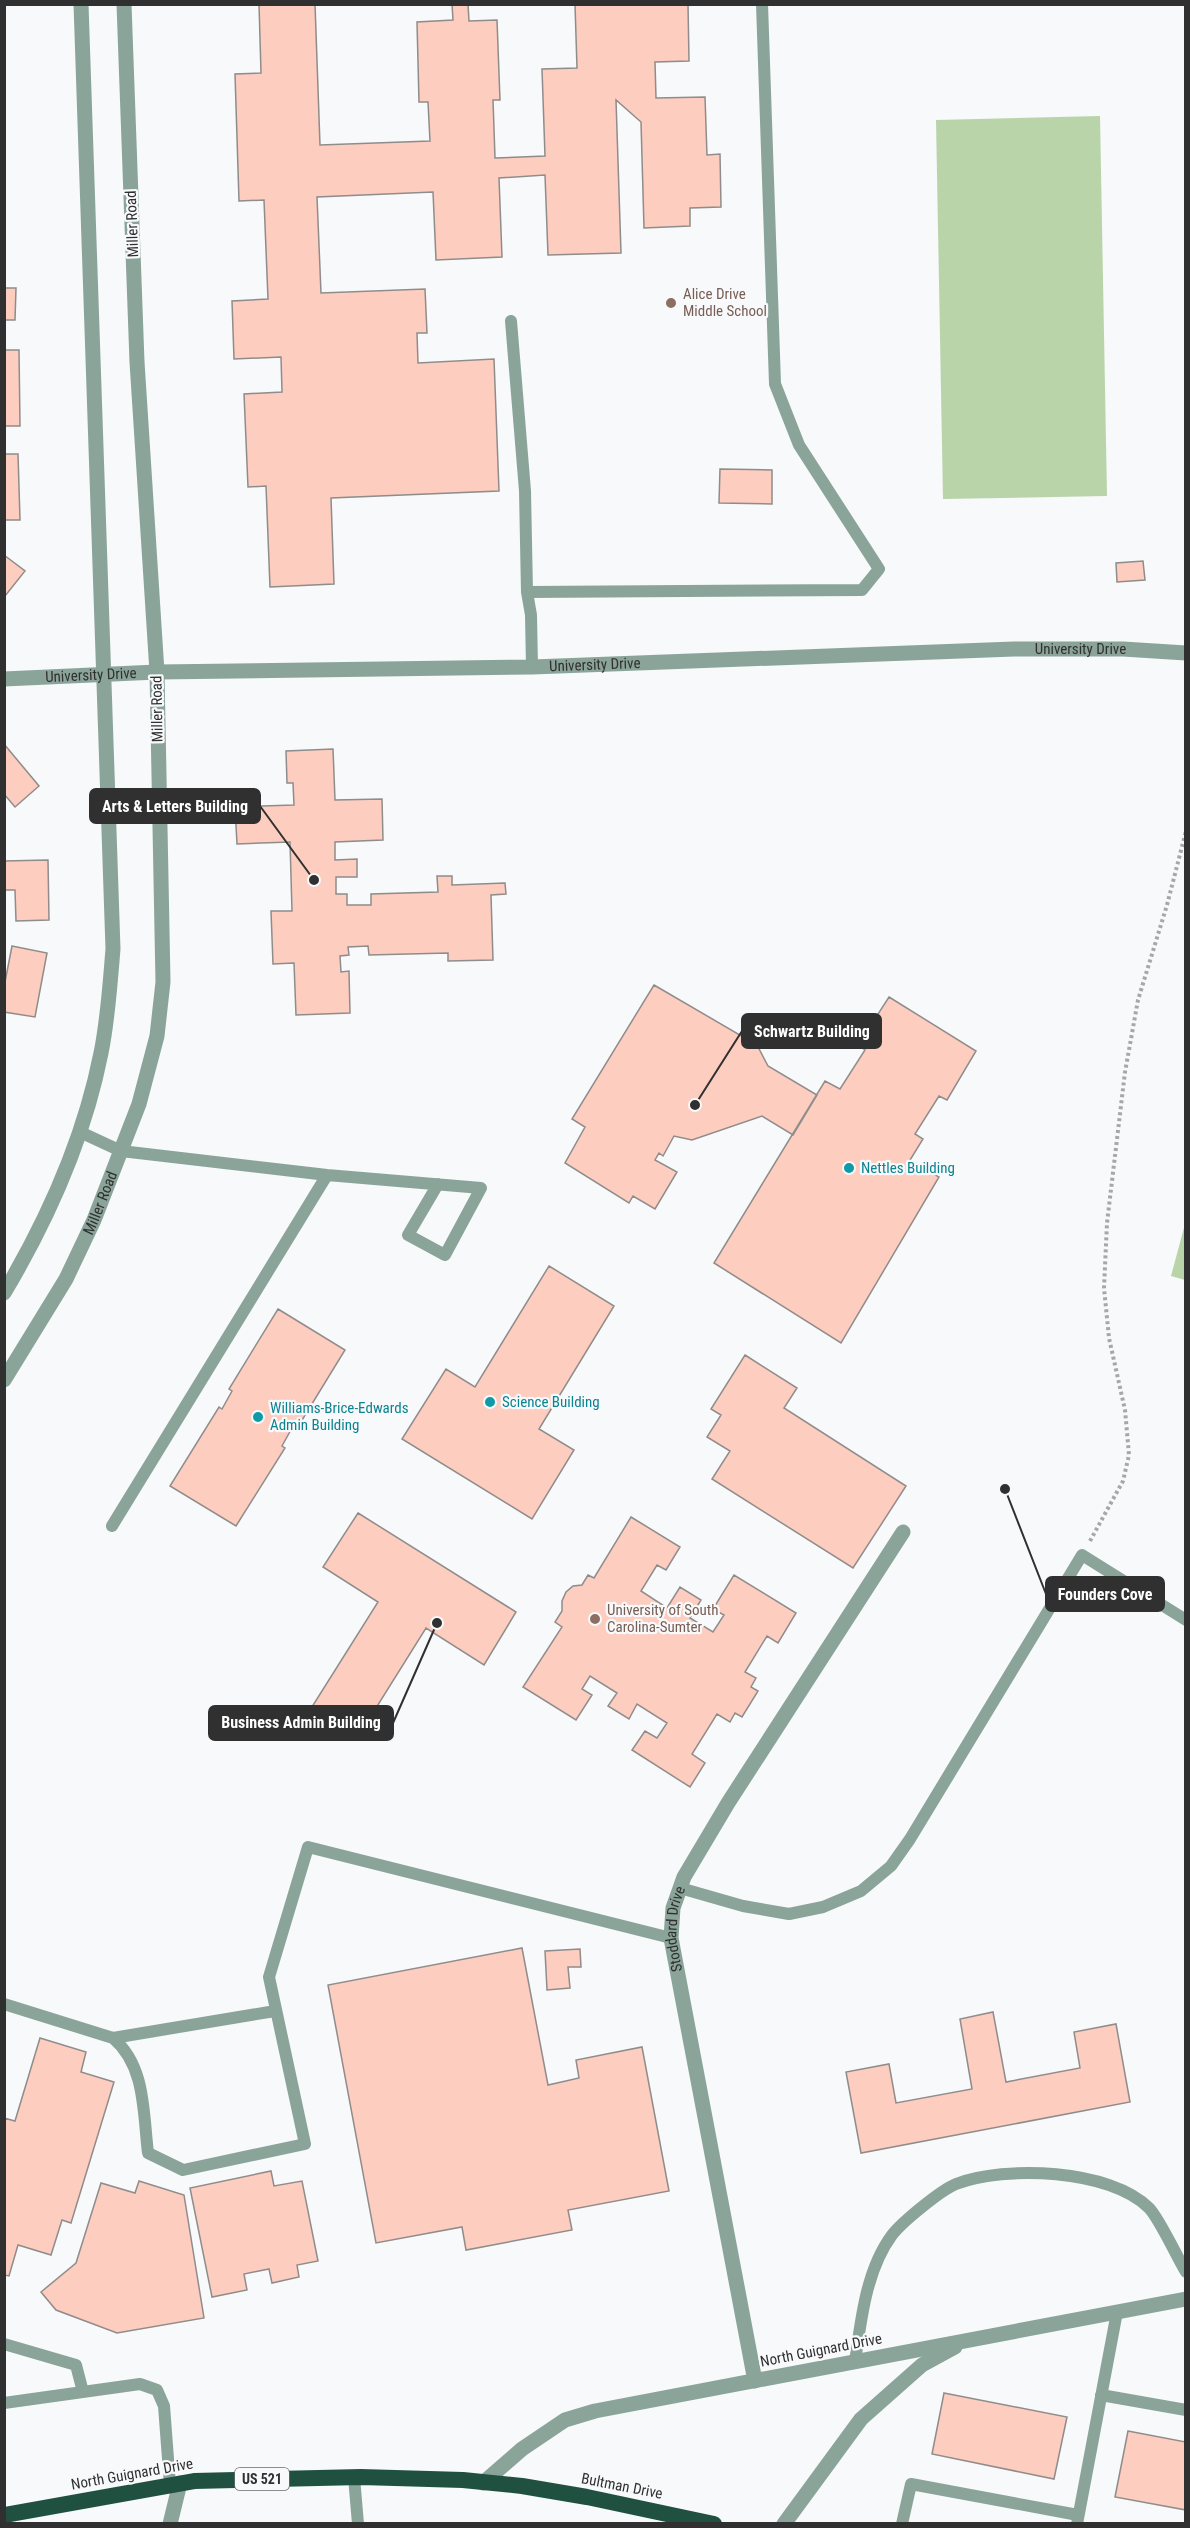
<svg xmlns="http://www.w3.org/2000/svg" width="1190" height="2528" font-family="'Roboto Condensed',sans-serif">
	<style>
		.green { fill: #bad4aa }
		.building { fill: #fdcdbf; stroke: #8f8c8b; stroke-width: 1.5 }
		.lines { fill: none; stroke-linecap: round; stroke-linejoin: round }
		.path { stroke: #a5a7a8; stroke-width: 4; stroke-dasharray: 3 3; stroke-linecap: butt }
		.service { stroke: #8aa499; stroke-width: 12 }
		.minor { stroke: #8aa499; stroke-width: 15 }
		.tertiary { stroke: #8aa499; stroke-width: 15 }
		.trunk { stroke: #205140; stroke-width: 16 }
		.education-dot { fill: #8d6e63; stroke: #f7f9fb; stroke-width: 2 }
		.culture-dot { fill: #0f9aa8; stroke: #f7f9fb; stroke-width: 2 }
		.labels { text-anchor: middle; dominant-baseline: central; stroke-width: 4.5; stroke-linejoin: round; paint-order: stroke }
		.shield { fill: #f7f9fb; stroke: #6c6c6e; stroke-width: 1.5 }
		.shield-label { font-size: 14px; font-weight: bold; fill: #303031 }
		.street-label { font-size: 15px; fill: #303031; stroke: #f7f9fb }
		.education-label { font-size: 15px; fill: #785e54; stroke: #f7f9fb; text-anchor: start }
		.culture-label { font-size: 15px; fill: #0d838f; stroke: #f7f9fb; text-anchor: start }
		.leader { fill: none; stroke: #303031; stroke-width: 2 }
		.callout-dot { fill: #303031; stroke: #f7f9fb; stroke-width: 2 }
		.callout { fill: #303031; stroke: #303031; stroke-width: 2 }
		.callout-label { font-size: 16px; text-anchor: middle; font-weight: bold; fill: #fff }
	</style>
	<rect width="100%" height="100%" fill="#f7f9fb"/>
	<!-- green -->
	<path class="green" d="M1100,116L1107,496L943,499L936,120Z
		M1185,1224V1280L1171,1276Z"/>
	<!-- building -->
	<path class="building" d="M259,4H315L320,145L430,141L428,102H419L417,22L453,20L452,4H468L469,21L497,20L500,100H493L495,158L545,156L542,69L577,68L575,4H688L689,61L655,62L656,98L705,97L707,155L720,154L721,207L690,208V226L644,228L641,122L616,100L621,253L548,255L545,175L499,178L502,257L436,260L433,192L317,197L321,293L425,289L427,333H417L418,363L494,359L499,491L331,498L334,584L270,587L266,486L248,487L244,394L282,392L281,357L234,359L232,301L268,299L264,200L239,201L235,74L261,73Z
		M4,288H16L15,320H4Z
		M4,350H19L20,426H4Z
		M4,454H18L20,520H4Z
		M720,469L772,470V504L719,503Z
		M4,555L25,571L5,596H4Z
		M1143,561L1145,580L1117,582L1116,563Z
		M4,744L39,786L15,807L4,794Z
		M333,749L335,800L382,799L383,840L335,842V860L357,859V877H336V894H347V905H371V894L438,892L437,876H452V885L505,883L506,894L491,895L493,960L448,961V953L369,955L368,946L348,947L349,955L340,956L341,972L349,971L350,1013L296,1015L294,963L273,964L271,911H292L290,842L237,844L235,807L294,805L293,783H287L286,751Z
		M48,860L49,920L16,921L15,890H4V861Z
		M12,946L47,953L35,1017L4,1012V987Z
		M654,985L757,1045L768,1066L817,1095L793,1135L762,1116L692,1140L674,1136L663,1156L659,1153L655,1160L677,1172L655,1209L633,1196L629,1203L565,1163L585,1127L572,1119Z
		M889,997L976,1051L947,1100L939,1096L915,1134L923,1139L910,1160L939,1177L841,1343L714,1263L825,1081L840,1089L865,1050L858,1045Z
		M549,1266L614,1306L539,1429L574,1450L532,1519L402,1439L446,1369L475,1387Z
		M278,1309L345,1350L296,1430L292,1428L282,1446L285,1448L236,1526L170,1486L219,1407L222,1409L232,1391L229,1389Z
		M745,1355L797,1388L784,1408L906,1486L853,1568L712,1479L730,1451L707,1437L721,1415L711,1409Z
		M358,1513L516,1612L484,1665L426,1628L356,1740L310,1710L378,1602L323,1567Z
		M631,1517L680,1547L666,1570L657,1565L641,1591L667,1608L680,1587L701,1600L690,1618L713,1632L724,1615L713,1609L734,1575L796,1613L778,1643L767,1636L745,1672L756,1678L751,1687L758,1691L742,1717L735,1713L730,1722L717,1714L692,1754L705,1763L690,1787L632,1750L645,1731L657,1738L667,1723L637,1704L629,1719L608,1706L617,1693L590,1676L582,1689L592,1695L576,1720L523,1687L562,1627L555,1622L562,1611V1601L566,1592L573,1586L582,1585L588,1575L594,1578Z
		M522,1948L548,2085L579,2078L576,2060L642,2047L669,2191L568,2210L572,2230L466,2250L462,2227L376,2243L328,1985Z
		M580,1949L581,1967H568L570,1988L547,1990L545,1951Z
		M993,2012L1006,2082L1080,2068L1074,2032L1116,2024L1130,2102L861,2153L846,2072L889,2064L896,2103L972,2089L960,2019Z
		M40,2038L86,2052L81,2072L114,2082L71,2223L62,2220L51,2255L18,2245L9,2276L4,2275V2118L15,2121Z
		M271,2171L274,2186L302,2181L318,2261L297,2265L299,2277L272,2283L269,2269L244,2274L247,2290L212,2297L190,2188Z
		M139,2181L184,2195L204,2318L117,2333L56,2310L41,2292L76,2263L101,2183L135,2193Z
		M944,2393L1067,2417L1054,2479L932,2454Z
		M1128,2431L1186,2442V2510L1115,2497Z"/>
	<g class="lines">
		<!-- path -->
		<path class="path" d="M1090,1541L1123,1481L1129,1455L1125,1410L1109,1338L1104,1288L1107,1223L1125,1072L1138,1000L1167,905L1186,831"/>
		<!-- service -->
		<path class="service" d="M511,321L525,491L527,592L531,615L532,667
			M527,592L862,590L879,569L799,445L775,384L762,4
			M80,1132L121,1151L327,1175L481,1188L445,1255L408,1235L438,1184
			M112,1526L327,1175
			M680,1888L743,1906L789,1914L823,1907L861,1891L891,1866L910,1839L1082,1555L1186,1620
			M4,2004L113,2038C146,2066 143,2113 148,2153L183,2170L305,2144L269,1977L308,1847L671,1938
			M113,2038L275,2011
			M4,2344L76,2365L83,2392
			M855,2362C861,2320 866,2270 892,2235C902,2222 941,2190 956,2184C1005,2165 1110,2169 1149,2208C1159,2218 1177,2257 1186,2272
			M1101,2395L1186,2410
			M4,2403L140,2384L157,2390L164,2406L170,2485
			M354,2477L358,2524
			M902,2524L911,2484L1078,2515
			M1077,2524L1117,2312"/>
		<!-- minor -->
		<g class="minor">
			<path id="s1" d="M4,679L157,672L532,667L1014,649H1123L1186,653"/>
			<path id="s2" d="M755,2381L671,1938L673,1908L684,1877L728,1803L903,1532"/>
			<path d="M483,2483L522,2449L565,2420L595,2411L1186,2299"/>
			<path d="M170,2524L180,2483"/>
			<path d="M784,2524L861,2419L922,2365L955,2347"/>
		</g>
		<!-- tertiary -->
		<g class="tertiary">
			<path d="M4,1293C48,1219 84,1139 101,1053C108,1019 110,984 113,949L81,4"/>
			<path id="s3" d="M4,1380L66,1279L94,1220L139,1104L157,1036L163,982L157,672L137,362L124,4"/>
		</g>
		<!-- trunk -->
		<path class="trunk" d="M4,2515L194,2481L361,2477L463,2480L522,2486L587,2497L714,2524"/>
	</g>
	<!-- markers -->
	<g class="education-dot">
		<circle cx="671" cy="303" r="6"/>
		<circle cx="595" cy="1619" r="6"/>
	</g>
	<g class="culture-dot">
		<circle cx="849" cy="1168" r="6"/>
		<circle cx="490" cy="1402" r="6"/>
		<circle cx="258" cy="1417" r="6"/>
	</g>
	<g class="labels">
		<!-- shield labels -->
		<rect class="shield" x="235" y="2468" width="54" height="22" rx="4.5"/>
		<g class="shield-label">
			<text x="262" y="2479">US 521</text>
		</g>
		<!-- street labels -->
		<g class="street-label">
			<text transform="translate(132 224) rotate(-92)">Miller Road</text>
			<text stroke="none"><textPath href="#s1" startOffset="1077">University Drive</textPath></text>
			<text stroke="none"><textPath href="#s1" startOffset="591">University Drive</textPath></text>
			<text stroke="none"><textPath href="#s1" startOffset="87">University Drive</textPath></text>
			<text transform="translate(157 709) rotate(-91)">Miller Road</text>
			<text stroke="none"><textPath href="#s3" startOffset="202">Miller Road</textPath></text>
			<text stroke="none"><textPath href="#s2" startOffset="460">Stoddard Drive</textPath></text>
			<text transform="translate(821 2350) rotate(-11)">North Guignard Drive</text>
			<text transform="translate(132 2474) rotate(-10)">North Guignard Drive</text>
			<text transform="translate(622 2486) rotate(11)">Bultman Drive</text>
		</g>
		<!-- education labels -->
		<g class="education-label">
			<text x="683" y="294">Alice Drive<tspan x="683" dy="17">Middle School</tspan></text>
			<text x="607" y="1610">University of South<tspan x="607" dy="17">Carolina-Sumter</tspan></text>
		</g>
		<!-- culture labels -->
		<g class="culture-label">
			<text x="861" y="1168">Nettles Building</text>
			<text x="502" y="1402">Science Building</text>
			<text x="270" y="1408">Williams-Brice-Edwards<tspan x="270" dy="17">Admin Building</tspan></text>
		</g>
	</g>
	<!-- callouts -->
	<path class="leader" d="M314 880L260 806M695 1105L742 1031M1005 1489L1046 1594M437 1623L393 1723"/>
	<g class="callout-dot">
		<circle cx="314" cy="880" r="6"/>
		<circle cx="695" cy="1105" r="6"/>
		<circle cx="1005" cy="1489" r="6"/>
		<circle cx="437" cy="1623" r="6"/>
	</g>
	<g class="callout">
		<rect x="90" y="789" width="170" height="34" rx="6"/>
		<rect x="742" y="1014" width="139" height="34" rx="6"/>
		<rect x="1046" y="1577" width="118" height="34" rx="6"/>
		<rect x="209" y="1706" width="184" height="34" rx="6"/>
	</g>
	<g class="callout-label">
		<text x="175" y="812">Arts &amp; Letters Building</text>
		<text x="812" y="1037">Schwartz Building</text>
		<text x="1105" y="1600">Founders Cove</text>
		<text x="301" y="1728">Business Admin Building</text>
	</g>
	<!-- border -->
	<rect width="1190" height="2528" fill="none" stroke="#303031" stroke-width="12"/>
</svg>
